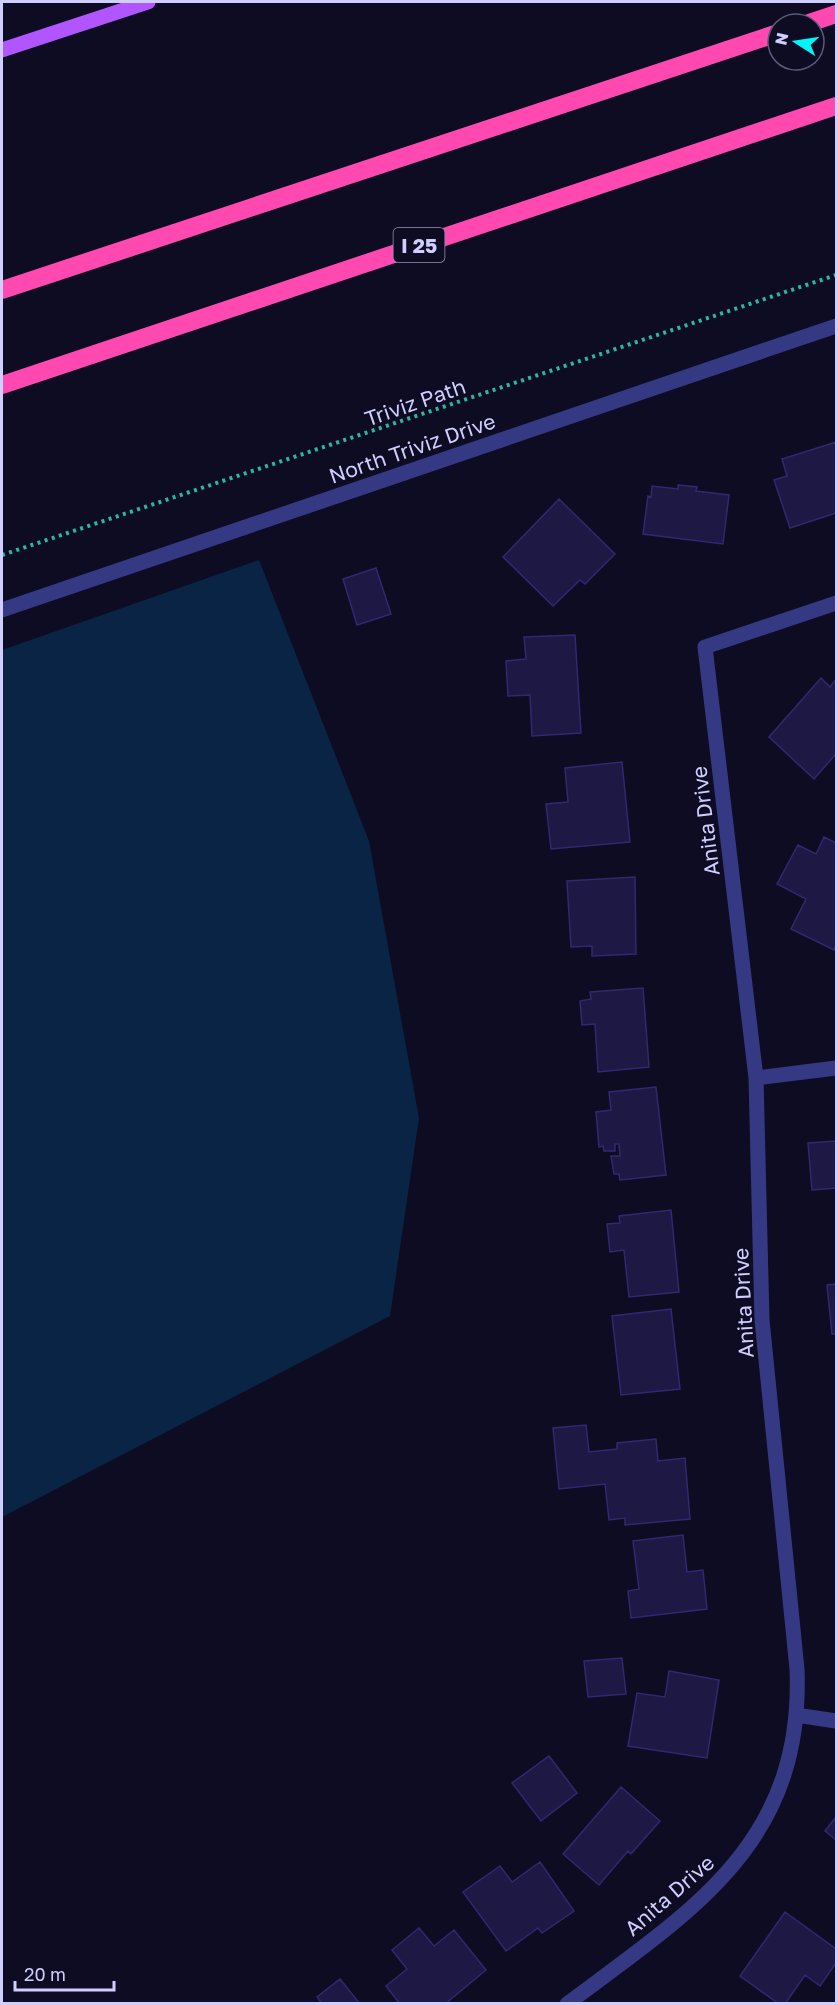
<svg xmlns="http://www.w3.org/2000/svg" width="838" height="2005" font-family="'Golos Text',sans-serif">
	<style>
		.water { fill: #092445 }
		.building { fill: #1d1844; stroke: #312871; stroke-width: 1.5 }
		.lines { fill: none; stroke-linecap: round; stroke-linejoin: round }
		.path { stroke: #28b9a3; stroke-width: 4; stroke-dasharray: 3 4.5; stroke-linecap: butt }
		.minor { stroke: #353984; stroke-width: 15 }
		.major { stroke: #b055ff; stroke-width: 15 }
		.highway { stroke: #ff49b0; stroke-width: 18 }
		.labels { text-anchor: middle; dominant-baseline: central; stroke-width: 4.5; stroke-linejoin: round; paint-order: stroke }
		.shield { fill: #0e0c22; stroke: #9594bd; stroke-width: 1.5 }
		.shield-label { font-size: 20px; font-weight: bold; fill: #cfceff }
		.street-label { font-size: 21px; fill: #cfceff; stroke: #0e0c22 }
	</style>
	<rect width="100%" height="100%" fill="#0e0c22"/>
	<!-- water -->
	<path class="water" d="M259,560L369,841L419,1118L390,1316L2,1517V650Z"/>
	<!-- building -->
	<path class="building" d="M836,442V513L790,528L774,480L787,476L782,459Z
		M678,485L697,487L696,491L729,495L723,544L643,534L648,496L651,497L652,486L678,489Z
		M559,499L615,554L585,584L580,580L553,606L503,557Z
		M376,568L391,614L357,625L343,579Z
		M575,635L581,733L532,736L530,695L508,696L506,661L526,659L524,637Z
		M821,678L830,687L836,679V756L835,755L814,779L769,737Z
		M622,762L630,842L551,849L546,804L568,802L565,768Z
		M824,837L836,843V945L834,950L791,929L806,899L777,884L798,845L816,854Z
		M635,877L636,954L592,956V946L571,947L567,881Z
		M643,988L649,1067L598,1072L595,1024L582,1025L580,1001L591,999L590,992Z
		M656,1087L666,1175L620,1180L619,1174H614L611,1156H620L619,1144H615V1151H604L603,1146L599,1147L596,1112L611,1110L609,1092Z
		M836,1141V1188L812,1190L808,1143Z
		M671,1210L679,1292L629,1297L624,1250L610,1252L607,1224L620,1223L619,1216Z
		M836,1284V1334H832L827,1285Z
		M671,1309L680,1389L621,1395L612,1316Z
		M586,1425L589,1452L617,1449V1443L656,1439L658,1461L685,1458L690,1519L625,1525V1518L609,1520L605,1484L559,1489L553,1428Z
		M683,1535L687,1572L703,1570L707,1609L631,1618L628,1591L639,1589L633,1541Z
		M622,1658L626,1694L588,1697L584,1661Z
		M669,1671L719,1680L707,1758L628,1746L637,1693L665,1697Z
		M549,1756L577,1793L541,1821L512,1783Z
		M621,1787L660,1821L631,1854L628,1851L599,1885L563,1854Z
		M836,1817V1840L825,1831Z
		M540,1862L574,1911L542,1933L538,1928L506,1951L463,1892L500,1866L512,1882Z
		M785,1912L836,1949V1963L820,1986L805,1975L785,2004H779L740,1976Z
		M419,1928L434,1946L454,1930L486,1970L445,2004H400L386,1986L407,1969L392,1950Z
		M340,1979L360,2004H322L317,1997Z"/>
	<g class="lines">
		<!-- path -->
		<path class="path" d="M2,555L836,275"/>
		<!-- minor -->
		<path class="minor" d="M2,610L836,326
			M756,1078L836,1068
			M796,1715L836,1721
			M567,2004C691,1911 804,1844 797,1669L762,1320L756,1078L705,647L836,603"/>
		<!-- major -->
		<path class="major" d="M2,50L148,2"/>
		<!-- highway -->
		<path class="highway" d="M806,24L836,14
			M2,290L778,33
			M2,385L836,106"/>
	</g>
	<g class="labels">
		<!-- shield labels -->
		<rect class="shield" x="393.5" y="228" width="51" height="34" rx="4.5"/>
		<g class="shield-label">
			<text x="419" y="245">I 25</text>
		</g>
		<!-- street labels -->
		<g class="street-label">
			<text transform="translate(415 402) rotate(-19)">Triviz Path</text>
			<text transform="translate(412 448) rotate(-19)">North Triviz Drive</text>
			<text transform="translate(705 821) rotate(-97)">Anita Drive</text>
			<text transform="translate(743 1303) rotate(-93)">Anita Drive</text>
			<text transform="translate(669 1895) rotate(-41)">Anita Drive</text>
		</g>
	</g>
	<!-- border -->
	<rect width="838" height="2005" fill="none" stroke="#cfceff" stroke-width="6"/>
	<!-- north arrow -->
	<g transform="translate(796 42) rotate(282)"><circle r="28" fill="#0e0c22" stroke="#5b5a7a" stroke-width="1.5"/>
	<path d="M0-4.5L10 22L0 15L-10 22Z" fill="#00f6f9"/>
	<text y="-9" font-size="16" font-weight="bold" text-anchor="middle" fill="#cfceff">N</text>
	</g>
	<!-- scale -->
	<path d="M15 1981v9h99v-9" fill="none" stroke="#cfceff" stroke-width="3"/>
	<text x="24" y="1981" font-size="18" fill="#cfceff" stroke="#0e0c22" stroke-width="4.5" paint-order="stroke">20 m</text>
</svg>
